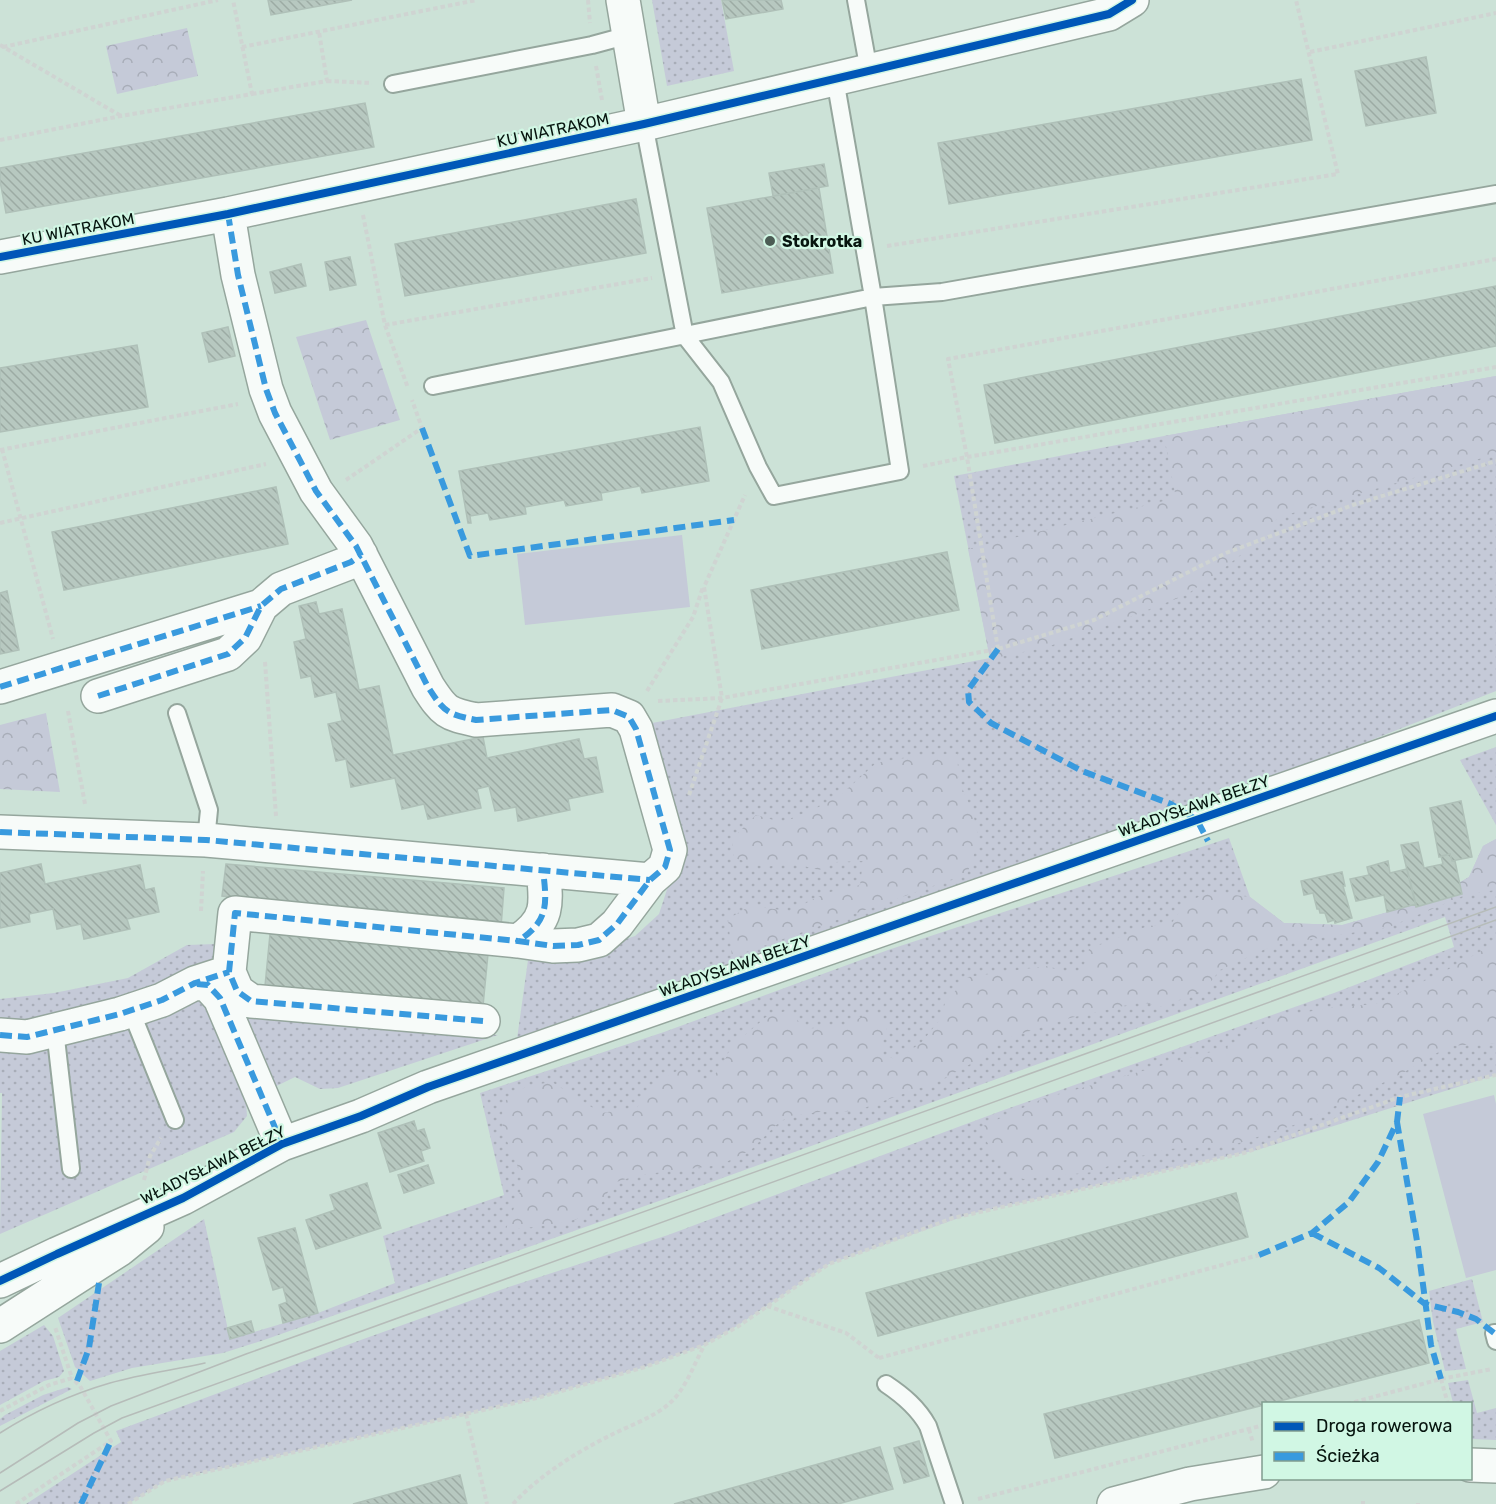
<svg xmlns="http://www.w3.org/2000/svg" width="1496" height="1504" font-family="Rubik,sans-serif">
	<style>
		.grass { fill: url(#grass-dots) }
		.forest { fill: url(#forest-crowns) }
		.pitch { fill: #c5cad8 }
		.building { fill: url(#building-back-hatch); stroke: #afc0b8; stroke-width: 1.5 }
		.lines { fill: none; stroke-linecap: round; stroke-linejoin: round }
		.lane-casing { stroke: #95a69d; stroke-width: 20 }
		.street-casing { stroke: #95a69d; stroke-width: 36 }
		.path { stroke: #cfd4d2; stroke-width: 4; stroke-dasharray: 4.5 3; stroke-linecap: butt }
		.lane { stroke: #f7fbf9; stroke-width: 16 }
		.street { stroke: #f7fbf9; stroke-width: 33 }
		.tram { stroke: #b6bcb9; stroke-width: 1.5 }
		.quiet { stroke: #399ade; stroke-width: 6; stroke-dasharray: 12 6; stroke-linecap: butt }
		.cycleway-casing { stroke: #d1f7e4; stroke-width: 11 }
		.cycleway { stroke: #0057b8; stroke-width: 8 }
		.poi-dot { fill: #4b5c54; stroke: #d1f7e4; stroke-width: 2 }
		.labels { text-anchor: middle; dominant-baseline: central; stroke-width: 4.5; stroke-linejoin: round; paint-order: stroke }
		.street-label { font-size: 16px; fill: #06140e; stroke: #d1f7e4 }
		.poi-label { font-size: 16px; font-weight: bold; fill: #06140e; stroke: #d1f7e4; text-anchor: start }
	</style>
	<defs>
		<pattern id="grass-dots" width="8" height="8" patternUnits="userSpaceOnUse" patternTransform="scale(1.5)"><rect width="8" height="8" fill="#c5cad8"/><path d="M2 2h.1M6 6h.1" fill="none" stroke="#a8adb8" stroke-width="1.8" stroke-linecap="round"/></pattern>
		<pattern id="forest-crowns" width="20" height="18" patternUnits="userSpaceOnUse" patternTransform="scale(1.5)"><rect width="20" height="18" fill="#c5cad8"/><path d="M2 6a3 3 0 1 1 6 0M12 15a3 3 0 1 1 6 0" fill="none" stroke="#a8adb8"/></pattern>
		<pattern id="building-back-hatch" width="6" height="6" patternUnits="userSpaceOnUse" patternTransform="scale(1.5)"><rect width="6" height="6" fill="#b7c8c0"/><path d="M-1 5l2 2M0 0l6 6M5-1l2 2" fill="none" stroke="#9caba4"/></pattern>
	</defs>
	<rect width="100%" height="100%" fill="#cce2d7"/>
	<!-- grass -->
	<path class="grass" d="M652,0H721L734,71L667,86Z
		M1496,376V691L1313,763L517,1039L528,960L572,957L635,936L659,914L676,862L647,724L990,658L954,476L1164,436Z
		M1496,747V825L1460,760Z
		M1229,838L1250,897L1284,923L1342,925L1430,900L1469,877L1483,846L1496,839V1075L1257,1150L970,1214L829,1264L737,1326L704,1345L645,1367L537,1398L165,1481L128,1504H26L121,1442L116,1431L358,1341L503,1289L668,1235L1001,1111L1334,993L1454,947L1445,917L659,1201L264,1340L223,1353L132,1368L90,1381L75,1367L58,1318L204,1219L230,1339L318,1313L395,1283L383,1236L504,1195L480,1093L664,1032L888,950Z
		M216,944L240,1014L498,1035L338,1088L320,1089L295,1077L246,1101L247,1116L234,1132L0,1234L2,1093H0V999L54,993L128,978L187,945Z
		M1472,1279L1483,1322L1456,1329L1466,1369L1445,1371L1433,1322L1429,1291Z
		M44,1325L53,1336L64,1371L59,1377L44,1381L0,1405V1351Z
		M1468,1380L1477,1413L1496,1408V1440L1471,1439L1470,1404L1453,1403L1448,1383Z
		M68,1387L72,1389L0,1426V1419L5,1415L43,1395Z"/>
	<!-- forest -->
	<path class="forest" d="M187,28L198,76L117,94L106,46Z
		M366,320L400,420L330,440L296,337Z
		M1496,376V454L1279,517L1258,541L1223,569L1186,595L1127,618L1047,647L990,659L968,549L1176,498L1164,436Z
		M46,713L60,792L0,789V725Z
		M957,754L959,781L973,813L979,840L967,874L732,957L728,919L750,906L790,911L826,893L860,885L863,861L836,862L819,870L792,863L765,867L734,858L732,839L756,815L781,822L815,809L843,793L876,763L922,755Z
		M1496,839V890L1468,894L1389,927L1274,945L1220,970L1205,989L1163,1007L1141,1002L1070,1018L999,1041L978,1060L939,1081L856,1111L820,1112L789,1116L775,1126L751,1150L720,1165L639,1175L613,1183C608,1191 604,1201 598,1208C586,1223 525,1229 506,1229L524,1181L503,1132L502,1103L527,1086L552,1082L601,1113L636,1109L655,1082L687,1066L706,1080L720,1070L731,1047L766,1017L789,1010L805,1029L844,1025L871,1013L883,1018L887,1029L881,1043V1056L897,1059L921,1043L938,1022L946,1001L968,977L1046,966L1067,973L1082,972L1089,949L1148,926L1171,924L1186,902L1211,892L1250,897L1284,923L1343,925L1430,900L1469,877L1483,846Z
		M1496,943V1043L1449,1046L1401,1074L1300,1123L1230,1146L1168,1149L1118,1162L1094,1172L1023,1179L1000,1165L979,1128L1042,1099L1225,1048L1273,1018L1329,1008L1376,1004L1447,970Z"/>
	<!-- pitch -->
	<path class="pitch" d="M682,535L690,607L525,625L517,554Z
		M1494,1095L1496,1104V1270L1466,1278L1423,1114Z"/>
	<!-- building -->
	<path class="building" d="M268,0H352L271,15Z
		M722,0H781L783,9L726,19Z
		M1426,57L1436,113L1366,126L1355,71Z
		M1301,79L1312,140L949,204L938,143Z
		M365,103L374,147L6,213L0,181V168Z
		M824,164L828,186L773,196L769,173Z
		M819,188L833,273L722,293L707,208Z
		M636,199L646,253L405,296L395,244Z
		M350,257L356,285L330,290L325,262Z
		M301,264L306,286L275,293L270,272Z
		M1496,286V346L995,443L984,385Z
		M228,327L235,356L209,362L202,333Z
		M137,345L148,407L0,432V368Z
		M700,427L709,481L642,493L640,486L601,493L602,500L566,506L564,500L525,507L526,514L490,520L488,513L470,516L471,523H468L459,471Z
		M276,487L288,544L64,590L52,532Z
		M947,552L959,610L762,649L751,590Z
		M7,591L19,650L0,654V593Z
		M316,602L319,614L342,609L359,690L379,686L393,755L483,737L487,758L579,739L584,759L596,757L603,792L568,799L570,810L518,821L516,807L495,811L489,786L477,789L481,808L428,819L424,804L402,809L395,778L351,787L346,759L336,761L328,724L342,721L336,692L315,697L311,676L301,678L294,642L306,639L299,606Z
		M1461,801L1472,857L1452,861L1450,854L1439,857L1430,808Z
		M1418,842L1424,868L1443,864L1441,856L1450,854L1452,861H1455L1462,894L1416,907L1401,845Z
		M1388,861L1390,873L1407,869L1416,904L1387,912L1384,895L1356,901L1350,879L1369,875L1367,867Z
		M41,864L45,884L140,865L145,890L154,888L159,912L127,919L130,929L84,939L81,924L57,929L53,909L29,914L30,922L0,928V873Z
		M226,864L504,888L501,927L222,896Z
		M1342,872L1345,886H1343L1352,918L1335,923L1334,920L1328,922L1325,913H1320L1319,909H1317L1313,893L1304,895L1301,881Z
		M270,934L488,954L483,1006L265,986Z
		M414,1121L417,1131L424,1129L430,1148L421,1151L424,1161L390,1172L378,1133Z
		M428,1165L434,1183L404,1193L398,1175Z
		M367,1183L381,1228L316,1249L306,1220L335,1210L330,1195Z
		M1236,1193L1248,1237L878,1336L866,1293Z
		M295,1228L318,1313L283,1323L279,1305L287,1302L283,1287L273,1290L258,1238Z
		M1419,1320L1429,1363L1055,1458L1044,1414Z
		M251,1321L254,1332L230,1339L227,1328Z
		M919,1441L929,1476L904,1483L894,1448Z
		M880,1447L893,1489L838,1504H674Z
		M460,1475L467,1504H353Z"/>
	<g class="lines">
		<defs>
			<path id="lane" d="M856,0L869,71
				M393,84L592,45L629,35
				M644,124L685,336L721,382L758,467L774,496L900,471L873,297L942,292L1496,194
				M433,386L873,297L835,79
				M177,713L209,810L206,840
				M131,1011L175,1120
				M55,1030L71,1169
				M1496,1333H1494L1496,1341
				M886,1384C904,1396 918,1408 928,1426L954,1504"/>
			<path id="street" d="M623,0L644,124
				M228,214L238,275L266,389L275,413L316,491L356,546L428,687C444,712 447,714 476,720L612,710L629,717L636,729L670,850L665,867L650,880L617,924L599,940L578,945L553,946L518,941C549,921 547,904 543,870
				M0,257L228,214L644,124L1109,14L1132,0
				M0,687L261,606
				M98,696L228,654L245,638L261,606L281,589L351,562L361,555
				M0,832L206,840L650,880
				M195,983L208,985L220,998L282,1144
				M483,1021L251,1001L237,991L229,972L235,913L518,941
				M0,1035L27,1037L120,1014L162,1000L195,983L229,972
				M0,1281L57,1254L183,1198L282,1144L361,1116L428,1087L1496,716
				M0,1326L120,1249L147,1227
				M1470,1465L1496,1466
				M1114,1504L1190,1484L1264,1472"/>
		</defs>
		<!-- lane casing -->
		<use href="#lane" class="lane-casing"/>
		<!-- street casing -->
		<use href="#street" class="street-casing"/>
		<!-- path -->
		<path class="path" d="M588,0L590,23
			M0,45L121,116
			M3,47L218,0
			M242,47L477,0
			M1310,52L1496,13
			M596,66L602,100
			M327,81L372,83
			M252,94L327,81L319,32
			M0,140L121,116L252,94L233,0
			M363,215L385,325L408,388
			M887,246L1338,174L1296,0
			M385,325L652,278
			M2,449L53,639
			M0,450L238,404
			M923,466L967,457L1496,367
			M346,480L422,428L412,400
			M0,523L266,464
			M998,649L967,457L948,359L1496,259
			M265,662L276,816
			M647,691L693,617L703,587
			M658,701L722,698L998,649L1094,620L1226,553L1353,505L1496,461
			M68,711L85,804
			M689,795L722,698L704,587L745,495
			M201,911L203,871
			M144,1180L150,1156L161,1138
			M767,1306L846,1333L879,1358
			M879,1358L1259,1255
			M1441,1379L1448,1404
			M1347,1404L1441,1379L1492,1369
			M0,1411L49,1385L72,1378L55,1327
			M466,1414L487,1504
			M1249,1429L1253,1443
			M978,1499L1264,1425
			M1363,1501V1504
			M1418,1503V1504
			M16,1504L111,1441L80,1386L72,1378
			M128,1504L165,1481L537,1398L645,1367L704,1345L737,1327L829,1264L953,1218L1244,1153L1400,1097L1496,1075
			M513,1504C540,1475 575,1453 611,1435C631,1425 655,1417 671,1402C686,1388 694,1364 704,1346"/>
		<!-- lane -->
		<use href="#lane" class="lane"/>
		<!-- street -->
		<use href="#street" class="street"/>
		<!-- tram -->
		<path class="tram" d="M0,1433C33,1412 72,1394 110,1383C141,1374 174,1370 205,1363
			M0,1473L78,1423L111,1406L246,1354L1496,907
			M0,1491L94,1433L122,1418L1496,920"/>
		<!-- quiet -->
		<path class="quiet" d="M228,214L238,275L266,389L275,413L316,491L356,546L428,687C444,712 447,714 476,720L612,710L629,717L636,729L670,850L665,867L650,880L617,924L599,940L578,945L553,946L518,941C549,921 547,904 543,870
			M422,428L470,556L734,520
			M998,649L968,690L969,702L991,723L1082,771L1171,804L1197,820L1208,841
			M0,687L261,606
			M98,696L228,654L245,638L261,606L281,589L351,562L361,555
			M0,832L206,840L650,880
			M197,984L208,985L220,998L282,1144
			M483,1021L251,1001L237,991L229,972L235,913L518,941
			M0,1035L27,1037L120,1014L162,1000L195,983L229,972
			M1397,1122L1418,1247L1431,1345L1441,1379
			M1312,1233L1379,1268L1425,1304L1458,1312L1476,1319L1494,1333
			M1259,1255L1312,1233L1349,1202L1378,1162L1397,1122L1400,1097
			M77,1381L89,1348L99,1283
			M81,1504L111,1441"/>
		<defs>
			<path id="cycleway" d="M0,257L228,214L644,124L1109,14L1132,0
				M0,1281L57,1254L183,1198L282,1144L361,1116L428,1087L1496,716"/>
		</defs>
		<!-- cycleway casing -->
		<use href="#cycleway" class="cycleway-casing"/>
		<!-- cycleway -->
		<use href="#cycleway" class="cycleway"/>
	</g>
	<!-- markers -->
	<circle class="poi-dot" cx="770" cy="241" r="6"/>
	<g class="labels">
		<!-- street labels -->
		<g class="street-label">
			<text transform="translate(553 130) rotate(-12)">KU WIATRAKOM</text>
			<text transform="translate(78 229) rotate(-11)">KU WIATRAKOM</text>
			<text transform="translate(1194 806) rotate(-19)">WŁADYSŁAWA BEŁZY</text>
			<text transform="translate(735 966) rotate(-19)">WŁADYSŁAWA BEŁZY</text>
			<text transform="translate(213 1165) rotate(-26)">WŁADYSŁAWA BEŁZY</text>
		</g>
		<!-- poi labels -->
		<g class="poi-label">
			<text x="782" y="241">Stokrotka</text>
		</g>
	</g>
	<!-- legend -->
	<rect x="1262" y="1402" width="210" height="78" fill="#d1f7e4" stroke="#809c8e" stroke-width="1.5"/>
	<rect x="1274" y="1422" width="30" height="9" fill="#0057b8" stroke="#809c8e" stroke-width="1.5"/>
	<text x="1316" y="1432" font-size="18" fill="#06140e">Droga rowerowa</text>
	<rect x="1274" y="1452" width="30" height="9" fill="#399ade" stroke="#809c8e" stroke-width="1.5"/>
	<text x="1316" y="1462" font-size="18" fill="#06140e">Ścieżka</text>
</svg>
